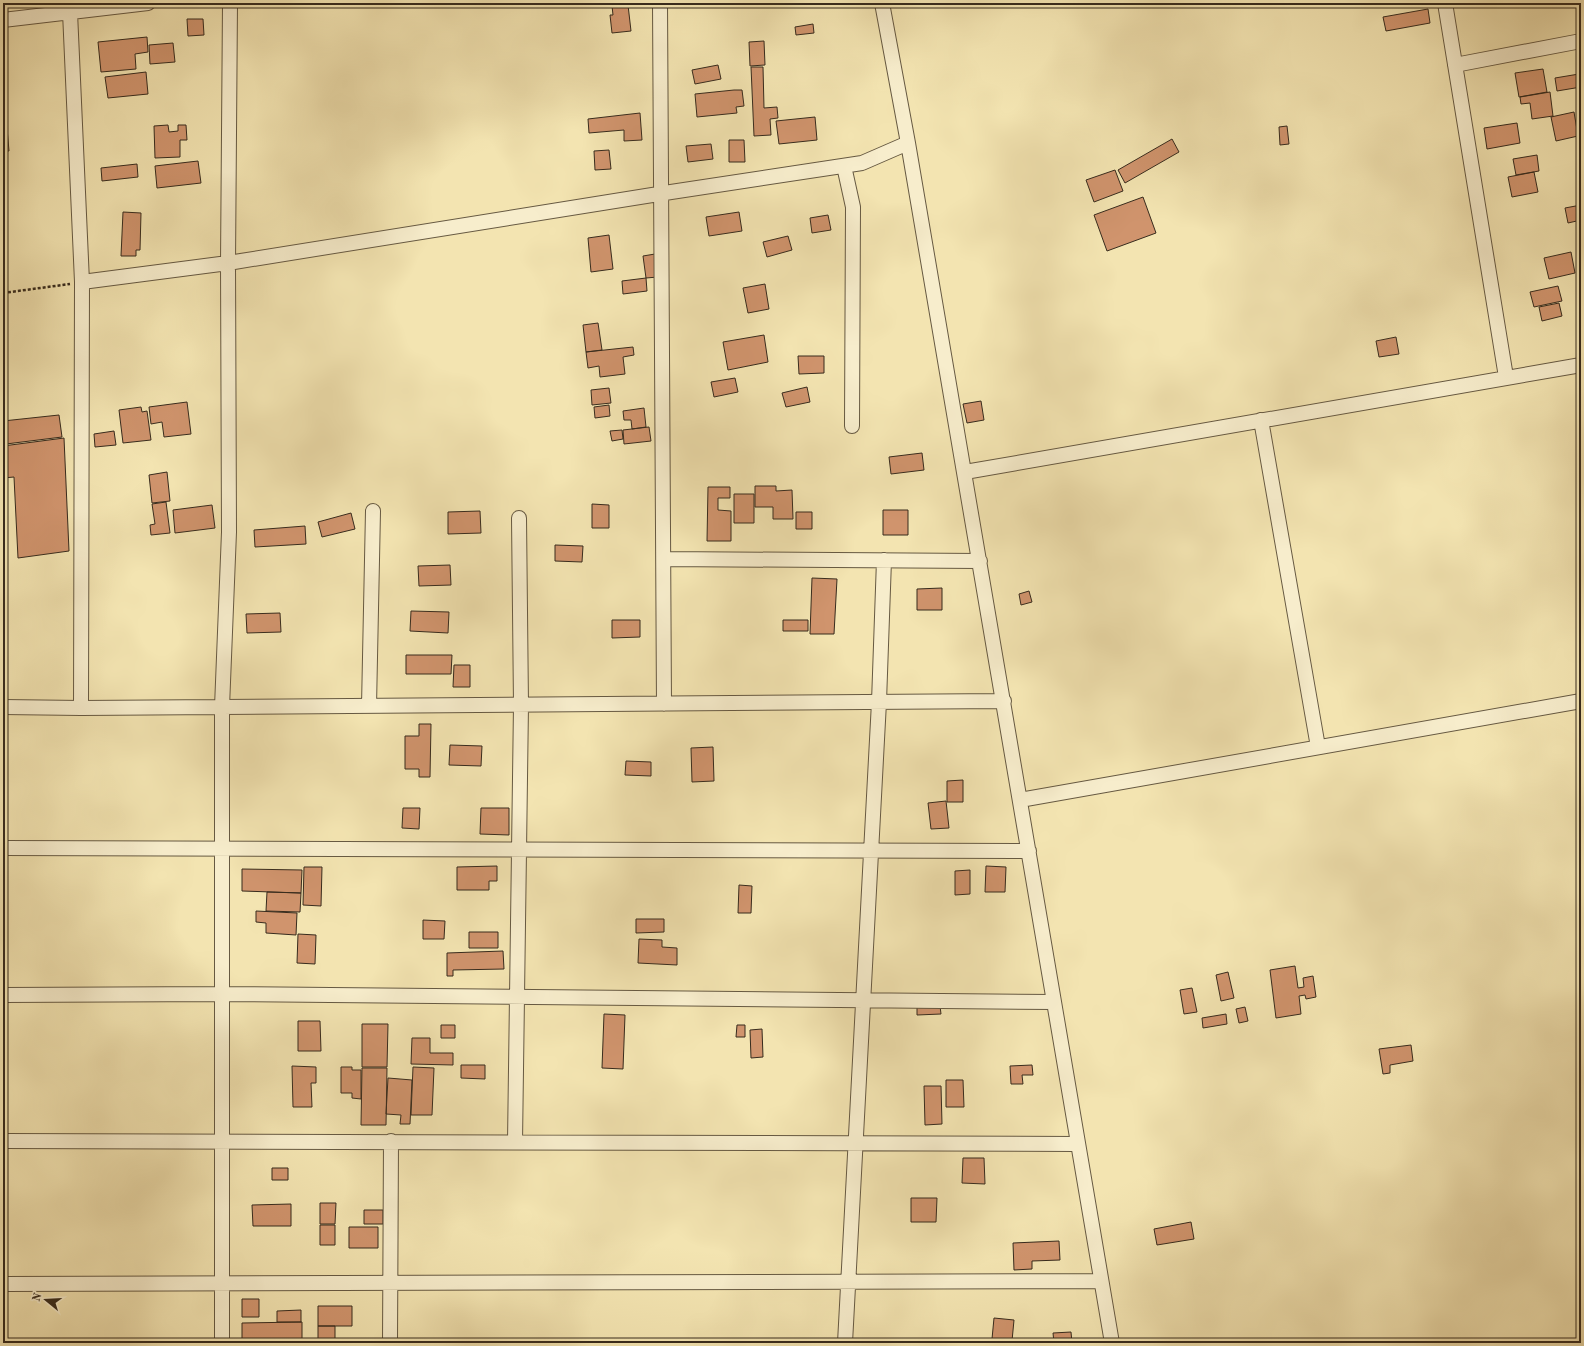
<svg xmlns="http://www.w3.org/2000/svg" width="1584" height="1346" font-family="'Old Standard TT',serif">
	<style>
		.building { fill: #d0946d; stroke: #372b1d }
		.lines { fill: none; stroke-linecap: round; stroke-linejoin: round }
		.street-casing { stroke: #665942; stroke-width: 16 }
		.path { stroke: #372b1d; stroke-width: 2.5; stroke-dasharray: 3 2; stroke-linecap: butt }
		.street { stroke: #f7edcc; stroke-width: 14 }
	</style>
	<rect width="100%" height="100%" fill="#f3e4b1"/>
	<filter id="stains"><feTurbulence type="fractalNoise" baseFrequency=".005" numOctaves="4"/><feColorMatrix values="0 0 0 0 .2 0 0 0 0 .09 0 0 0 0 .02 0 0 0 .5 -.17"/></filter>
	<radialGradient id="worn" r=".72"><stop offset=".6" stop-color="#630" stop-opacity="0"/><stop offset="1" stop-color="#630" stop-opacity=".3"/></radialGradient>
	<!-- building -->
	<path class="building" d="M628,5L631,31L612,33L610,15H613L612,6Z
		M1428,9L1430,23L1386,31L1383,17Z
		M187,19H203L204,35L188,36Z
		M813,24L814,33L796,35L795,27Z
		M147,37L148,52L135,54L136,69L101,72L98,42Z
		M764,41L765,65L750,66L749,42Z
		M173,43L175,62L150,64L149,45Z
		M718,65L721,79L695,84L692,70Z
		M751,67H763L764,108L777,107L778,118L770,119L771,135L754,136Z
		M1543,69L1547,92L1519,97L1515,73Z
		M146,72L148,94L108,98L105,77Z
		M1579,74L1581,87L1557,91L1555,78Z
		M734,90H742L744,106L736,107L737,113L697,117L695,94Z
		M1550,92L1553,116L1532,119L1530,103L1521,104L1520,97Z
		M1574,112L1578,136L1556,141L1551,117Z
		M640,113L642,140L624,141V130L589,133L588,119Z
		M815,117L817,140L779,144L776,121Z
		M1517,123L1520,143L1487,149L1484,128Z
		M168,125L169,132L178,131V125H186L187,140H180V157L155,158L154,126Z
		M1287,126L1289,144L1280,145L1279,127Z
		M7,128L9,151H3V129Z
		M1172,139L1179,152L1125,183L1118,170Z
		M729,140H744L745,162H729Z
		M711,144L713,159L688,162L686,146Z
		M609,150L611,169L595,170L594,151Z
		M1537,155L1539,171L1516,175L1513,159Z
		M198,161L201,183L157,188L155,166Z
		M137,164L138,177L102,181L101,168Z
		M1115,170L1123,191L1094,202L1086,180Z
		M1534,172L1538,192L1512,197L1508,177Z
		M1143,197L1156,233L1107,251L1094,215Z
		M1581,205V220L1568,223L1565,208Z
		M123,212L141,213L140,250H136V256H121Z
		M739,212L742,231L709,236L706,217Z
		M828,215L831,230L812,233L810,218Z
		M609,235L613,269L591,272L588,238Z
		M788,236L792,250L767,257L763,242Z
		M1571,252L1575,273L1549,279L1544,258Z
		M655,254L658,277L646,278L643,256Z
		M646,278L647,291L623,294L622,281Z
		M765,284L769,309L748,313L743,288Z
		M1558,286L1562,301L1534,307L1530,292Z
		M1559,303L1562,316L1542,321L1539,307Z
		M598,323L602,350L586,352L583,325Z
		M764,335L768,362L728,370L723,342Z
		M1396,337L1399,354L1379,357L1376,341Z
		M633,347L634,355L623,357L625,374L600,377L599,366L588,368L586,352Z
		M798,356H824V373L799,374Z
		M735,378L738,392L714,397L711,382Z
		M807,387L810,402L786,407L782,393Z
		M609,388L611,403L592,405L591,390Z
		M981,401L984,420L967,423L963,404Z
		M187,402L191,434L164,437L162,422L151,424L149,407Z
		M609,405L610,416L595,418L594,407Z
		M141,407L142,412L147,411L151,440L123,443L119,410Z
		M644,408L646,427L632,429L631,420H624L623,411Z
		M59,415L62,437L6,444L3,421Z
		M649,427L651,441L624,444L623,430Z
		M622,430L623,439L612,441L610,431Z
		M114,431L116,445L95,447L94,434Z
		M64,438L69,551L18,558L14,477L3,478V446Z
		M922,453L924,470L891,474L889,457Z
		M167,472L170,501L152,503L149,475Z
		M755,486H776V491L792,490L793,519H773V507H755Z
		M708,487H730V498H718V510L731,511V541H707Z
		M734,494H754V523H734Z
		M166,502L170,533L151,535L150,525L155,524L152,504Z
		M592,504L609,505V528H592Z
		M212,505L215,528L175,533L173,510Z
		M883,510H908V535H883Z
		M480,511L481,533L448,534V512Z
		M796,512H812V529H796Z
		M351,513L355,529L322,537L318,522Z
		M305,526L306,544L255,547L254,530Z
		M555,545L583,546L582,562L555,561Z
		M450,565L451,585L419,586L418,566Z
		M812,578L837,579L834,634H810Z
		M942,588V610H917V589Z
		M1029,591L1032,602L1021,605L1019,594Z
		M411,611L449,612L448,633L410,631Z
		M280,613L281,632L247,633L246,614Z
		M612,620H640V637L612,638Z
		M783,620H808V631H783Z
		M406,655H452L451,674H406Z
		M454,665H470V687H453Z
		M419,724H431L430,777H419V769H405V736H419Z
		M450,745L482,746L481,766L449,765Z
		M713,747L714,781L692,782L691,748Z
		M626,761L651,762V776L625,775Z
		M963,780V802H947V781Z
		M946,801L949,828L931,829L928,803Z
		M403,808H420L419,829L402,828Z
		M481,808H509V835L480,834Z
		M497,866V881H489V890H457V867Z
		M986,866L1006,867L1005,892H985Z
		M304,867H322L321,906L303,905Z
		M242,869L302,870L301,893L242,891Z
		M970,870V894L955,895V871Z
		M739,885L752,886L751,913H738Z
		M267,892L301,893L300,912L266,911Z
		M256,911L297,913L296,935L266,933V923L256,922Z
		M636,919H664V932L636,933Z
		M423,920L445,921L444,939H423Z
		M469,932H498V948H469Z
		M298,934L316,935L315,964L297,963Z
		M639,939L662,940V947L677,948V965L638,963Z
		M503,951L504,969L453,970V976H447V953Z
		M1295,966L1298,988L1304,987L1303,978L1313,976L1316,997L1306,999L1305,995L1299,996L1301,1014L1276,1018L1270,970Z
		M1228,972L1234,998L1221,1001L1216,975Z
		M1192,988L1197,1012L1184,1014L1180,990Z
		M940,1006L941,1014L917,1015V1007Z
		M1245,1007L1248,1021L1239,1023L1236,1009Z
		M604,1014L625,1015L623,1069L602,1068Z
		M1226,1014L1227,1024L1203,1028L1202,1018Z
		M298,1021H320L321,1051H298Z
		M362,1024H388L387,1067H362Z
		M441,1025H455V1038H441Z
		M737,1025H745V1037H736Z
		M762,1029L763,1057L751,1058L750,1030Z
		M412,1038H430V1053H453V1065L411,1064Z
		M1411,1045L1413,1061L1390,1065V1073L1383,1074L1379,1049Z
		M461,1065H485V1079L461,1078Z
		M1032,1065L1033,1075H1022L1023,1084H1011L1010,1066Z
		M292,1066L316,1067V1083H311L312,1107H293Z
		M341,1067H352V1070H361V1099L352,1098V1093H341Z
		M413,1067L434,1068L432,1115H411Z
		M362,1068H387L386,1125H361Z
		M388,1078L412,1080L410,1124H400L401,1115L386,1114Z
		M946,1080H963L964,1107H946Z
		M924,1086H941L942,1124L925,1125Z
		M963,1158H984L985,1184L962,1183Z
		M272,1168H288V1180H272Z
		M911,1198H937L936,1222H911Z
		M320,1203H336L335,1224H320Z
		M291,1204V1226H253L252,1205Z
		M364,1210H383V1224H364Z
		M1191,1222L1194,1239L1157,1245L1154,1229Z
		M320,1225H335V1245H320Z
		M349,1227H378V1248H349Z
		M1059,1241L1060,1260L1032,1261V1269L1014,1270L1013,1243Z
		M242,1299H259V1317H242Z
		M318,1306H352V1326H318Z
		M301,1310V1322H277V1311Z
		M994,1318L1014,1320L1012,1341L992,1339Z
		M302,1322V1343H242V1323Z
		M318,1326H335V1343H318Z
		M1071,1332L1072,1343H1054L1053,1333Z
		M943,1341H968V1343H943Z"/>
	<g class="lines">
		<defs>
			<path id="street" d="M660,3L664,704
				M882,3L908,143L1112,1343
				M1445,3L1506,377
				M70,12L82,282L81,708
				M3,20L148,3
				M1455,65L1581,41
				M844,166L853,207L852,426
				M82,282L228,263L671,192L862,163L908,143
				M1261,420L1318,747
				M965,472L1581,365
				M664,559L980,561
				M369,706L373,511
				M3,707L81,708L1004,701
				M1020,800L1581,701
				M3,848L1029,851
				M3,995L222,994L1054,1002
				M3,1141L1078,1144
				M515,1142L521,705L519,518
				M3,1284L1101,1281
				M222,1343V707L229,532L228,263L230,3
				M390,1343L391,1141
				M845,1343L879,702L884,560"/>
		</defs>
		<!-- street casing -->
		<use href="#street" class="street-casing"/>
		<!-- path -->
		<path class="path" d="M3,293L70,284"/>
		<!-- street -->
		<use href="#street" class="street"/>
	</g>
	<!-- margin -->
	<rect width="1584" height="1346" fill="none" stroke="#f3e4b1" stroke-width="16"/>
	<rect x="4" y="4" width="1576" height="1338" fill="none" stroke="#372b1d" stroke-width="2"/>
	<rect x="8" y="8" width="1568" height="1330" fill="none" stroke="#372b1d"/>
	<!-- north arrow -->
	<g transform="translate(46 1300) rotate(288)" stroke="#f7edcc" stroke-width="3" paint-order="stroke">
	<path d="M0-3L7 15L0 10L-7 15Z" fill="#372b1d"/>
	<text y="-6" font-size="11" font-weight="bold" text-anchor="middle" fill="#372b1d">N</text>
	</g>
	<rect width="100%" height="100%" filter="url(#stains)"/>
	<rect width="100%" height="100%" fill="url(#worn)"/>
</svg>
